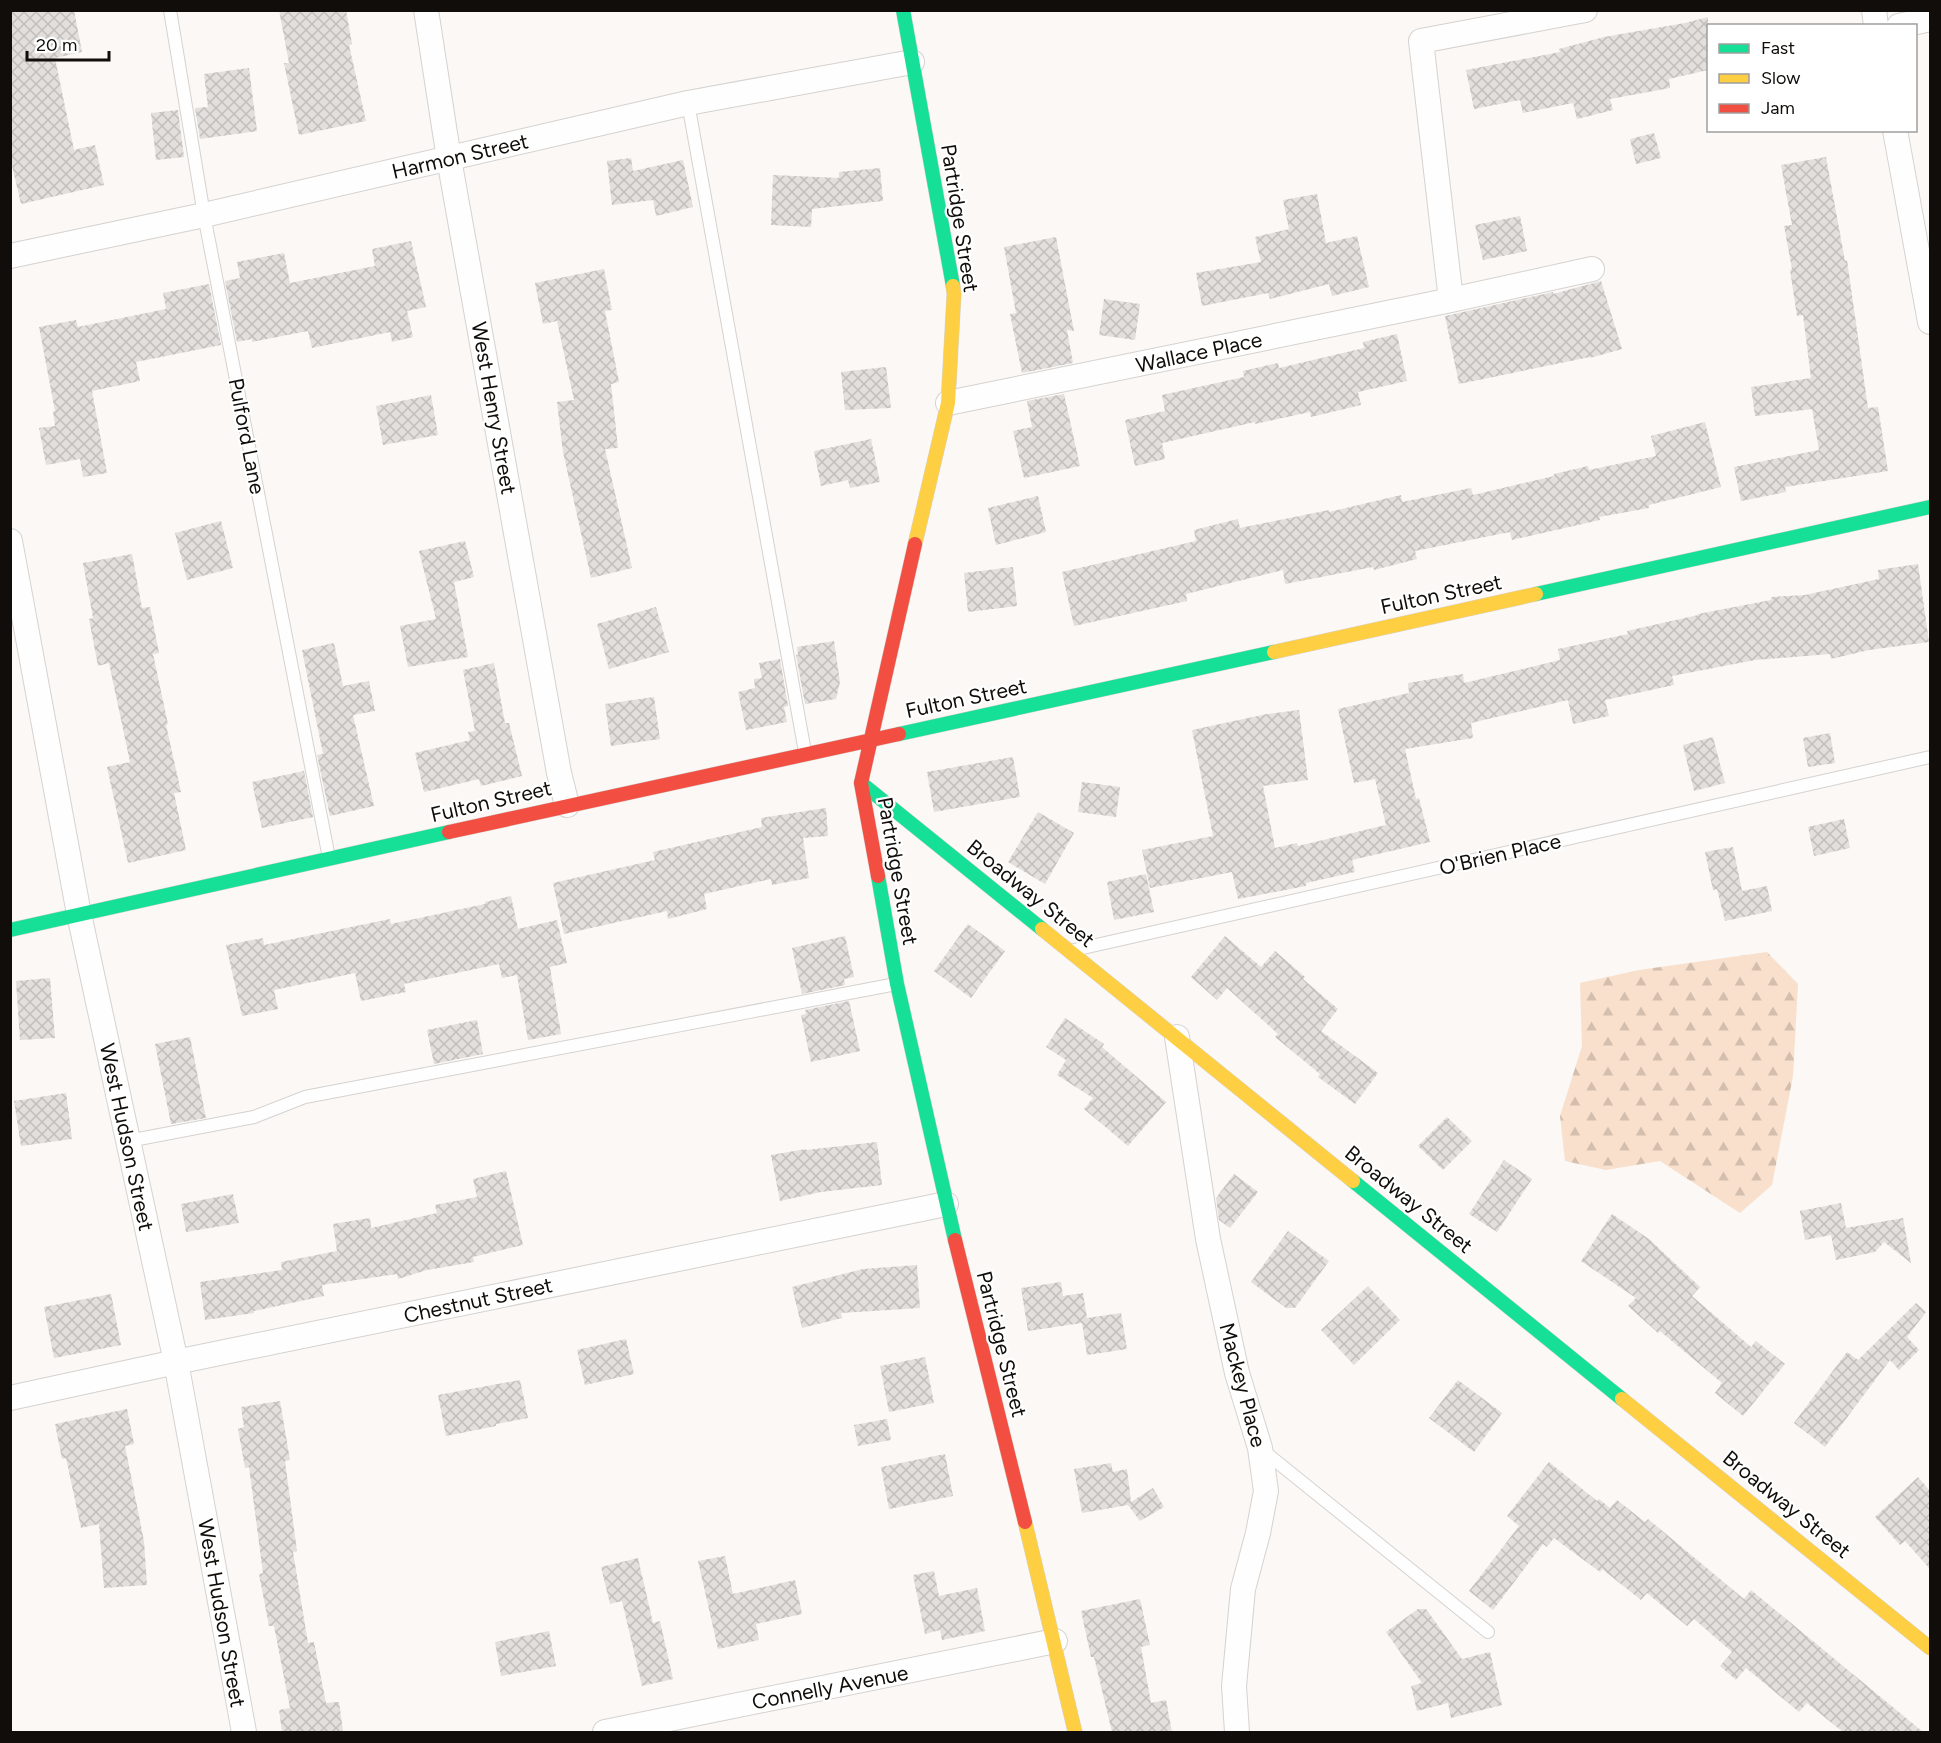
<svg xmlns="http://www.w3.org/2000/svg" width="1941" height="1743" font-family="Figtree,sans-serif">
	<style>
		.forest { fill: url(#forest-firs) }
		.building { fill: url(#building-cross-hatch) }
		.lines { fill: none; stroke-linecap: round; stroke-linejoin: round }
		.lane-casing { stroke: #d5d2cf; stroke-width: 14 }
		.street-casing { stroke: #d5d2cf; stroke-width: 26 }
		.fast-casing { stroke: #d5d2cf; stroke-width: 15 }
		.slow-casing { stroke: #d5d2cf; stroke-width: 15 }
		.jam-casing { stroke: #d5d2cf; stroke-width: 15 }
		.lane { stroke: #fefefe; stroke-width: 12 }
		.street { stroke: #fefefe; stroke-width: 24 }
		.fast { stroke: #16e098; stroke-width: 14 }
		.slow { stroke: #ffcf43; stroke-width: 14 }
		.jam { stroke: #f24e42; stroke-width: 14 }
		.labels { text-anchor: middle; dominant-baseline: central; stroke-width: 4.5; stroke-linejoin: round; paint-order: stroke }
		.street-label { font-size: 21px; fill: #100d0a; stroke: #fff }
	</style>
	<defs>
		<pattern id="forest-firs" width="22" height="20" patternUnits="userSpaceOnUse" patternTransform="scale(1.5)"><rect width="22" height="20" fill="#f8e0cc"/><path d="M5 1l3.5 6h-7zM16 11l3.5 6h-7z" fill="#d4bfae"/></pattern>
		<pattern id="building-cross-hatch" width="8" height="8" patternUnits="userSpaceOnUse" patternTransform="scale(1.5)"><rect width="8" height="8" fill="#e2dfdc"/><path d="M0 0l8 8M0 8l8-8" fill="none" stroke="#c1bebb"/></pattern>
	</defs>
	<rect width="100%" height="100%" fill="#fbf8f5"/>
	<!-- forest -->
	<path class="forest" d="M1767,952L1798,984L1793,1076L1772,1185L1740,1213L1660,1161L1606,1170L1565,1161L1560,1116L1582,1046L1580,983L1639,970Z"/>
	<!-- building -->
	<path class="building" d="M10,10H74L82,52L55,58L74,150L95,145L104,185L21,204L10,157Z
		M279,10H346L352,44L349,45L366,121L299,135L284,63H289Z
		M1708,17V70L1669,79L1670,88L1610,99L1613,110L1577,119L1573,103L1523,113L1520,100L1474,109L1466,70L1560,52L1559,49L1604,37L1685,23Z
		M249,68L257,131L200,139L195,108L208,107L204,74Z
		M178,110L184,157L156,160L151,113Z
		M1654,133L1661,158L1636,164L1630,139Z
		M1826,157L1845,261L1847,260L1868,408L1878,407L1888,471L1785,487L1786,492L1741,501L1734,467L1819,450L1812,409L1755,416L1751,387L1811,378L1803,315L1797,316L1790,270L1792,269L1784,226L1792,225L1781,165Z
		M631,158L633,171L683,160L693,207L656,216L653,200L612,205L607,161Z
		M880,168L883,201L812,209L811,227L771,225L773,175L839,178V172Z
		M1317,194L1326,243L1357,236L1369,287L1332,296L1329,284L1270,299L1268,293L1202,306L1196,273L1261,262L1255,237L1289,229L1283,200Z
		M1520,216L1527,251L1483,260L1475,225Z
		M1056,237L1074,331L1067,330L1073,363L1022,373L1010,314L1016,313L1004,247Z
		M411,241L426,307L407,311L413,337L392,342L390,332L312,348L308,331L252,342V339L237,342L225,281L240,278L237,262L284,253L290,283L375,266L372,249Z
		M604,269L612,310L605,311L619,382L611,384L618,448L605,449L632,568L591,578L563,452L557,402L574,400L557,321L543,324L535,283Z
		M1601,281L1622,349L1590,358V357L1459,384L1445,316L1553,292V294Z
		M209,284L221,345L136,362L140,381L92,391L107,473L83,477L80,459L46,465L39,428L55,426L53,411H55L39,327L76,320L78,327L166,309L163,293Z
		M1104,299L1140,304L1135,340L1099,335Z
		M1397,334L1407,381L1358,392L1361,405L1311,417L1310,412L1255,424V422L1162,443L1165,459L1135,466L1125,420L1165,411L1162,395L1244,377L1243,371L1278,363L1279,368L1364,348L1363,342Z
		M886,367L891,408L845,410L841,372Z
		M1064,394L1080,466L1024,478L1013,431L1032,427L1027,401Z
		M431,395L438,435L383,445L376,406Z
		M1705,422L1721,487L1649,505V508L1599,517L1600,520L1512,540L1510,532L1415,551L1417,559L1374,570L1373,567L1285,584L1283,570L1186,594L1187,601L1074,626L1062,572L1196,541L1194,530L1238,519L1240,528L1329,510V512L1401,495L1402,502L1471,488L1473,495L1554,476V474L1588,466L1589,470L1656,456L1651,436Z
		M871,439L880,482L850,488L848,480L821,486L814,451Z
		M1038,496L1046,532L996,545L988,508Z
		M221,521L233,568L187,580L175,533Z
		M465,541L474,577L454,582L468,657L408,667L400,626L436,619L419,551Z
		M132,554L142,608L150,607L159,653L153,654L168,724L166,725L181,792L174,793L186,850L128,863L107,767L130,762L109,663L98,666L89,619L93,618L83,563Z
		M1918,564L1929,642L1869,650L1831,659L1830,654L1755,660L1672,676L1674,685L1605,700L1609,716L1573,724L1568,700L1471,723L1473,738L1405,749L1416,799L1419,798L1430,842L1352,860L1355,872L1306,883V886L1238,899L1232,872L1150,888L1142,850L1213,836L1192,730L1267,714L1299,710L1308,780L1263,786L1275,848L1297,843L1298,846L1386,825L1375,779L1354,783L1338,709L1409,693L1408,683L1463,674L1464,683L1560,660L1558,649L1628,634L1627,631L1698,615V614L1771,600V597L1805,595L1879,579L1878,570Z
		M1013,567L1017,606L968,612L964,573Z
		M656,607L669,652L609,669L597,624Z
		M834,641L840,682L836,699L805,704L796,655H798L797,647Z
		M334,643L343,686L369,681L375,711L353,715L374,806L330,816L317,755L323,754L302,650Z
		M780,659L788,706L784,707L787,722L746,730L738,692L755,688L754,679L762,678L759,663Z
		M494,663L505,723H509L522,776L481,786L479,779L424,792L415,753L470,740L468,732L475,731L463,670Z
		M654,697L660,739L611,746L605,704Z
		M1830,733L1835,763L1808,767L1803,738Z
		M1713,737L1725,783L1694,791L1683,745Z
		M1013,757L1020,797L934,812L927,772Z
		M304,771L313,817L262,828L252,782Z
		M1082,782L1120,787L1116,817L1078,812Z
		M826,808L828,836L803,838L809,878L772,885L771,879L704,894L707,909L668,919L667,911L564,934L553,883L655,860L653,852L762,827L761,818Z
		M1038,812L1074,833L1045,884L1008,862Z
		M1844,819L1850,848L1814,856L1808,827Z
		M1733,847L1742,891L1767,886L1772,911L1725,921L1717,889L1713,890L1705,852Z
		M1146,874L1154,912L1114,920L1107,882Z
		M511,896L518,929L557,920L567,963L550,967L561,1034L528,1040L517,975L502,978L499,964L404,984L406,992L361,1001L355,973L274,990L278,1009L242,1016L226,945L263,938L264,945L390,919L391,924L485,904V902Z
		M968,924L1005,951L971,998L934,971Z
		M845,936L854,977L844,979L845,985L802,994L792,948Z
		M1225,936L1261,967L1275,951L1305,977L1303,979L1338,1009L1321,1031L1378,1073L1355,1104L1318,1077L1320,1074L1275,1037L1278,1034L1227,988L1217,1000L1191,977Z
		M50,978L55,1038L20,1040L16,981Z
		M849,1001L860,1051L811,1062L801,1015L806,1014L805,1010Z
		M1065,1018L1104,1044L1102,1047L1166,1102L1128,1146L1084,1109L1093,1098L1057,1075L1066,1060L1046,1047Z
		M477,1020L483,1054L434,1064L427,1030Z
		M190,1037L206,1118L171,1124L155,1044Z
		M66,1093L72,1139L21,1146L14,1101Z
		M1447,1117L1472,1141L1443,1170L1418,1146Z
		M877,1142L882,1185L821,1192L780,1201L771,1155L806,1149V1150Z
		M1504,1160L1532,1179L1497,1232L1469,1214Z
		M506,1171L523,1245L473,1257L474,1262L427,1270L398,1279L397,1274L322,1285L324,1296L254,1311V1313L205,1320L200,1282L282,1270L281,1262L337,1251L333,1224L370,1218L371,1228L437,1213L435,1205L477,1197L473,1179Z
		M1234,1174L1258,1192L1230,1228L1219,1220L1216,1198Z
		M233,1194L239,1223L186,1232L181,1204Z
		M1841,1203L1846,1228L1903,1218L1911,1263L1884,1242L1875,1252L1836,1260L1831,1235L1805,1240L1800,1211Z
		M1612,1214L1649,1239L1700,1287L1692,1296L1751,1347L1756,1341L1785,1364L1743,1416L1715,1393L1722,1383L1660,1331L1658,1333L1628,1306L1636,1298L1581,1261Z
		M1288,1231L1329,1261L1295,1308H1286L1251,1282Z
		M917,1265L920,1308L841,1313L842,1318L802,1328L792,1287L863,1269Z
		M1061,1282L1063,1296L1083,1293L1087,1318L1121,1313L1127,1349L1087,1355L1082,1323L1028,1331L1021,1288Z
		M1368,1286L1400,1320L1354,1365L1321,1330Z
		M111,1294L121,1345L54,1358L44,1307Z
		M1916,1303L1926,1312L1907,1337L1919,1350L1899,1370L1890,1360L1825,1447L1794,1423L1847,1352L1858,1360Z
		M626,1339L634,1374L585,1385L577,1350Z
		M925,1357L934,1403L889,1412L880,1366Z
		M520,1380L528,1418L496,1424V1426L446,1436L438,1395Z
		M1458,1380L1502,1413L1474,1452L1429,1418Z
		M280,1401L290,1460L285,1461L297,1551L293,1552L308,1643L314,1642L326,1703L339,1702L343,1731L282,1732L279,1710L290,1708L274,1626H269L259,1574L263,1573L249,1467L245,1468L238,1429L244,1427L241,1407Z
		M127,1409L134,1444L125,1446L144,1541L147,1585L104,1588L99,1524L81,1528L66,1458L62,1459L55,1424Z
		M887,1419L891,1440L858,1446L854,1425Z
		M945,1454L953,1496L889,1509L881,1467Z
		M1549,1462L1597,1501L1599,1499L1610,1508L1617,1500L1645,1522L1648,1519L1744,1599L1751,1590L1923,1732H1843L1807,1703L1799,1712L1746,1668L1736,1680L1720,1666L1732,1652L1694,1619L1687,1626L1647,1593L1641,1600L1602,1569L1600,1572L1554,1538L1547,1547L1543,1544L1493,1610L1469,1591L1519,1526L1507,1516Z
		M1111,1463L1113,1472L1127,1469L1131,1502L1153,1488L1164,1507L1140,1521L1128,1505L1082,1513L1074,1469Z
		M1918,1477L1930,1491V1569L1905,1541L1900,1545L1875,1517Z
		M725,1556L733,1594L795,1580L802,1614L756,1624L759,1640L718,1649L698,1561Z
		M638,1558L653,1623L660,1621L673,1679L642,1686L622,1601L610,1604L601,1567Z
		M934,1571L939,1596L977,1588L985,1631L942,1640L940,1630L925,1634L913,1575Z
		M1140,1599L1150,1645L1141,1647L1151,1703L1166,1700L1172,1732H1112L1094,1657H1091L1081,1611Z
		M1418,1609H1426L1462,1659L1490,1652L1502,1705L1451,1718L1448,1703L1417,1711L1411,1686L1422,1683L1386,1632Z
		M549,1631L556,1666L501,1676L495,1642Z"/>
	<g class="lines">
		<defs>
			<path id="lane" d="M170,10L204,215L329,858
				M688,103L805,752
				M1074,950L1930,757
				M128,1141L254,1117L305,1097L896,984
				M1261,1449L1488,1632"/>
			<path id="street" d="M426,10L449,159L559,773L567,805
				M1874,10L1876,26
				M1899,26L1930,19
				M1895,130L1930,322
				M10,256L204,215L688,103L912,62
				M1451,300L1421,41L1585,10
				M948,403L1451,300L1592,269
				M10,541L79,914L176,1362L244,1732
				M1177,1037L1208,1239L1237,1373L1260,1448L1266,1491L1258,1533L1243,1589L1234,1686L1237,1732
				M10,1398L176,1362L946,1204
				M605,1732L1055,1641"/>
			<path id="fast" d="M903,10L953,286
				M1536,594L1930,507
				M899,734L1274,652
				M861,783L1042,929
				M878,876L897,984L955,1240
				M10,930L449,832
				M1353,1181L1622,1399"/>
			<path id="slow" d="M915,544L948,403L954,294L953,286
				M1274,652L1536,594
				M1042,929L1353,1181
				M1622,1399L1930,1648
				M1025,1522L1075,1732"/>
			<path id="jam" d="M449,832L899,734
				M878,876L861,783L915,544
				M955,1240L1025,1522"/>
		</defs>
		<!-- lane casing -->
		<use href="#lane" class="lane-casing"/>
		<!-- street casing -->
		<use href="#street" class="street-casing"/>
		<!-- fast casing -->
		<use href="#fast" class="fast-casing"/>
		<!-- slow casing -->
		<use href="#slow" class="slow-casing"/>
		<!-- jam casing -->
		<use href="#jam" class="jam-casing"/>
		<!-- lane -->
		<use href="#lane" class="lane"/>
		<!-- street -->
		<use href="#street" class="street"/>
		<!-- fast -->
		<use href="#fast" class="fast"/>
		<!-- slow -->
		<use href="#slow" class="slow"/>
		<!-- jam -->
		<use href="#jam" class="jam"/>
	</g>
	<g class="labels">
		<!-- street labels -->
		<g class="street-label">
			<text transform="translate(460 156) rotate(-13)">Harmon Street</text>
			<text transform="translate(960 218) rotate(81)">Partridge Street</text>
			<text transform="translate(1199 352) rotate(-12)">Wallace Place</text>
			<text transform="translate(494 408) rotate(80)">West Henry Street</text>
			<text transform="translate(247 436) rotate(79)">Pulford Lane</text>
			<text transform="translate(1441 594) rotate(-12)">Fulton Street</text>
			<text transform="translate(966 698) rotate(-12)">Fulton Street</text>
			<text transform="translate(491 801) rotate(-13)">Fulton Street</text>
			<text transform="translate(1500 854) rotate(-13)">O'Brien Place</text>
			<text transform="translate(898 871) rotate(80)">Partridge Street</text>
			<text transform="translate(1031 893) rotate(39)">Broadway Street</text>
			<text transform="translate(127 1137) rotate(78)">West Hudson Street</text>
			<text transform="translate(1409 1199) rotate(39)">Broadway Street</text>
			<text transform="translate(478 1300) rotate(-12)">Chestnut Street</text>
			<text transform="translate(1002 1344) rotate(76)">Partridge Street</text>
			<text transform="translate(1243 1385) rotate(75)">Mackey Place</text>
			<text transform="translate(1787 1504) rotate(39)">Broadway Street</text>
			<text transform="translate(222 1613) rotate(80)">West Hudson Street</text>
			<text transform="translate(830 1687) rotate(-11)">Connelly Avenue</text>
		</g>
	</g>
	<!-- border -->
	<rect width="1941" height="1743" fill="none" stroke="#100d0a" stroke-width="24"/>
	<!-- legend -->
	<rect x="1707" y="24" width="210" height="108" fill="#ffffff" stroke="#9f9e9d" stroke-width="1.5"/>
	<rect x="1719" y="44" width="30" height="9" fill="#16e098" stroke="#9f9e9d" stroke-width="1.5"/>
	<text x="1761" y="54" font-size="18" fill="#100d0a">Fast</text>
	<rect x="1719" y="74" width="30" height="9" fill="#ffcf43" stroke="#9f9e9d" stroke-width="1.5"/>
	<text x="1761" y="84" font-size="18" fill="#100d0a">Slow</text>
	<rect x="1719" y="104" width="30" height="9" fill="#f24e42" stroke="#9f9e9d" stroke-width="1.5"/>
	<text x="1761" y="114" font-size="18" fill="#100d0a">Jam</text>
	<!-- scale -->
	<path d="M27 51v9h82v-9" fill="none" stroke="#100d0a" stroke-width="3"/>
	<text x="36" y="51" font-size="18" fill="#100d0a" stroke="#ffffff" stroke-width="4.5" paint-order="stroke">20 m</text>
</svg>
